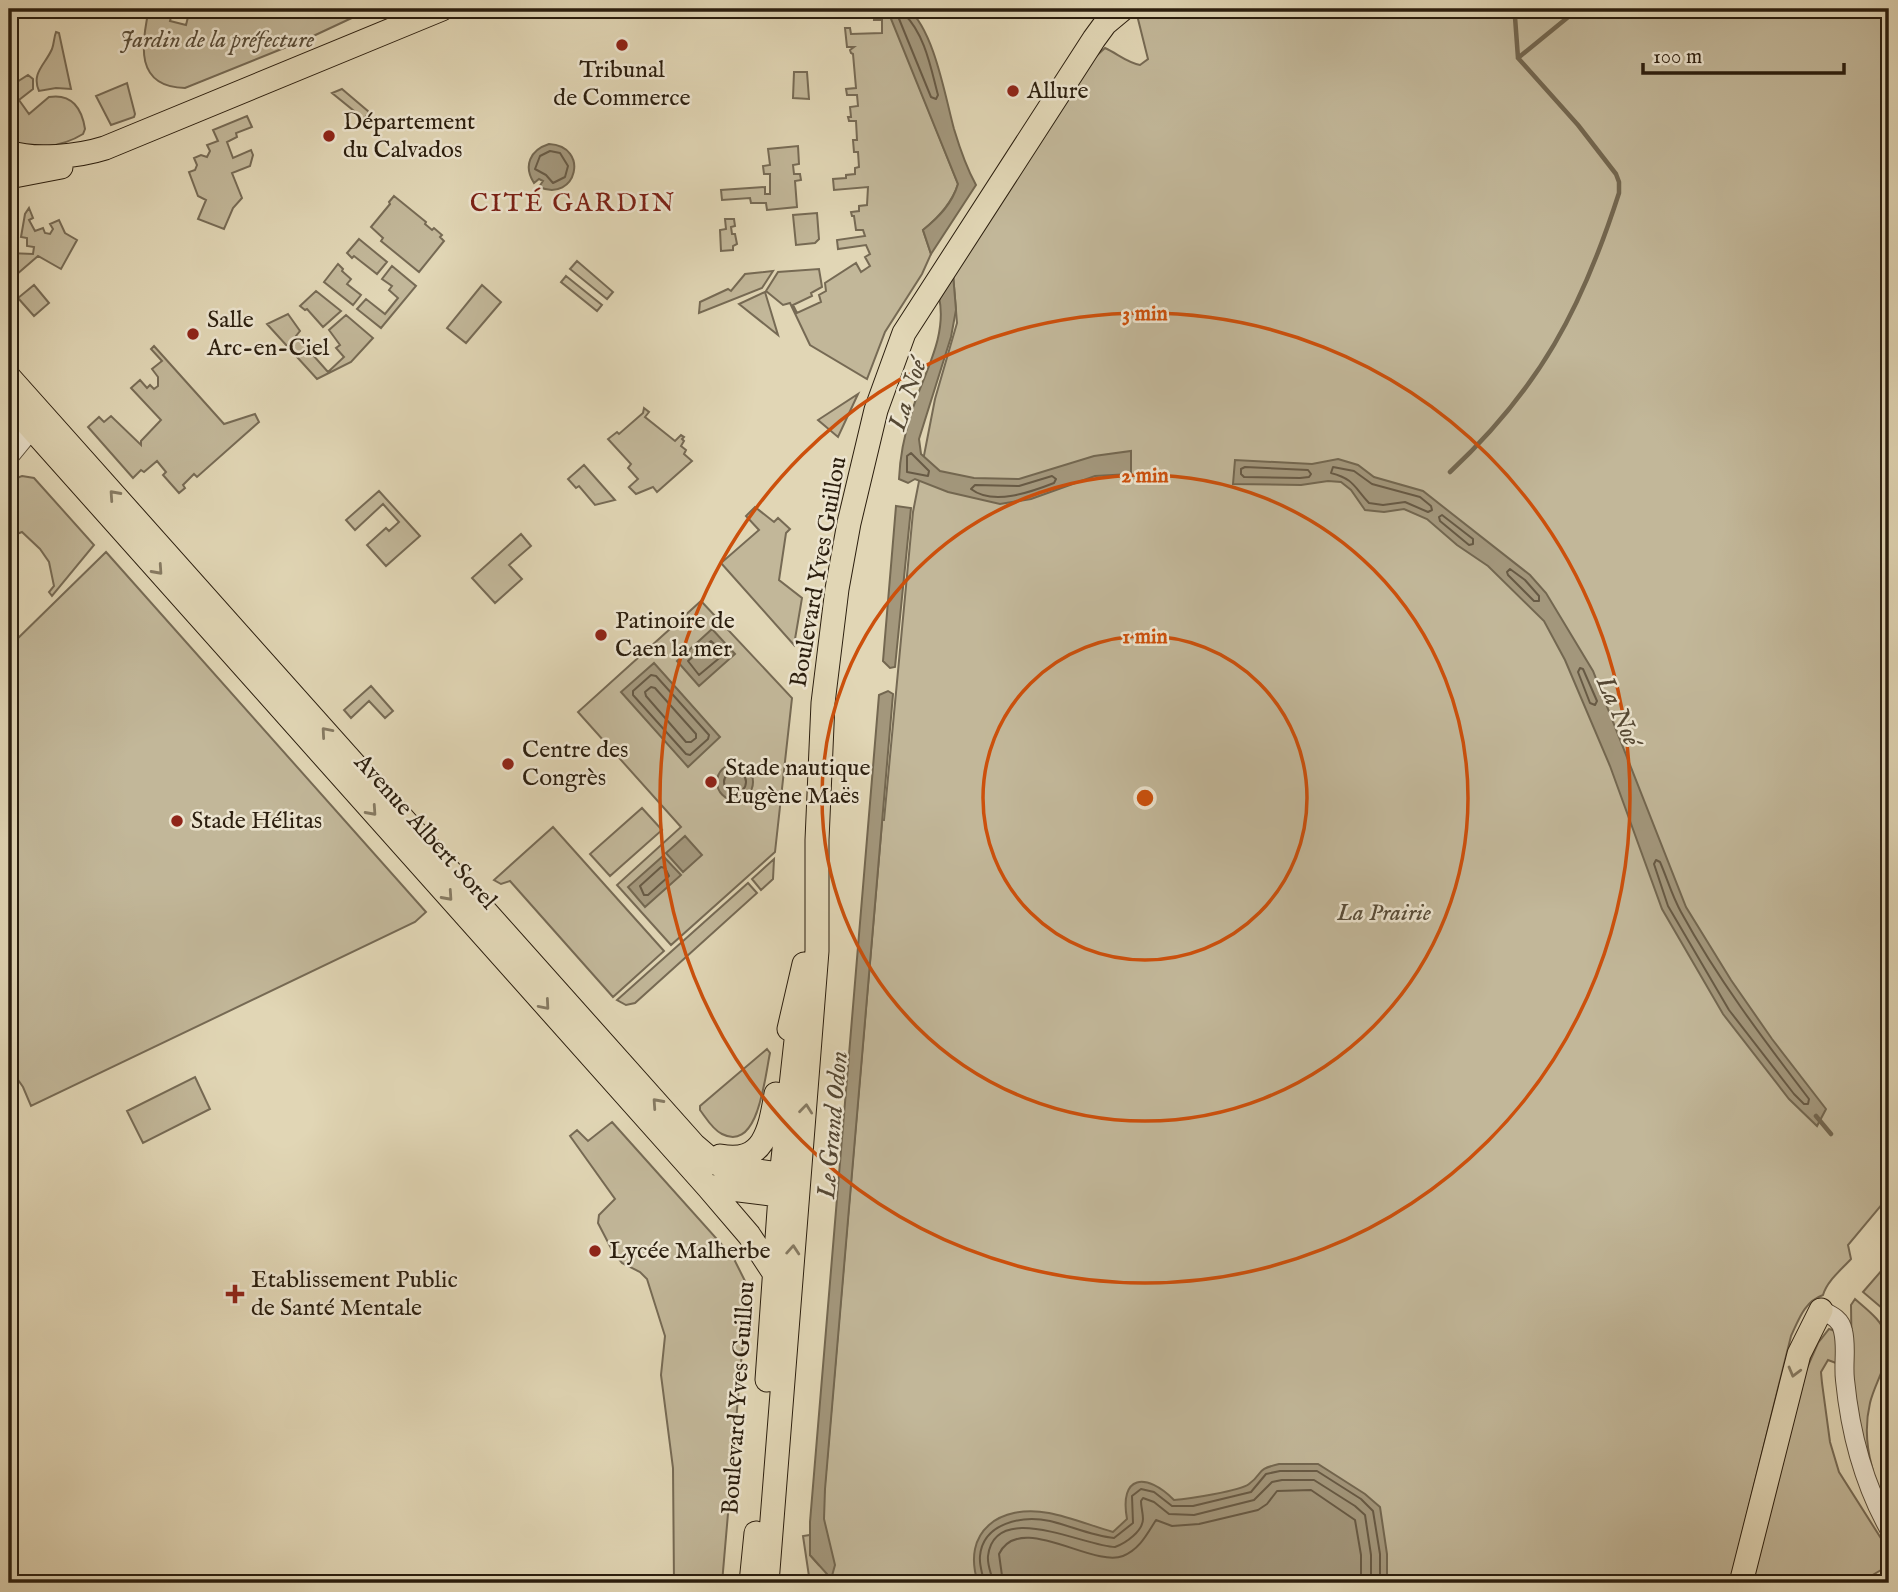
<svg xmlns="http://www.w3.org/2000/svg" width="1898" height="1592" font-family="'IM FELL English',serif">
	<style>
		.green { fill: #c2b799; stroke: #766a54; stroke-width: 2 }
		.water { fill: #a3977c; stroke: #736750; stroke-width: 2 }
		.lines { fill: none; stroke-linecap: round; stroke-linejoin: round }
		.shore { stroke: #675a45; stroke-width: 2 }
		.stream { stroke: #736750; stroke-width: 4.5 }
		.minor-casing { stroke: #584c38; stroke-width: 20 }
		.major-casing { stroke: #2b1e0e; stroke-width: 25 }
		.minor { stroke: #ece4cf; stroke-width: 18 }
		.major { stroke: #e1d6b5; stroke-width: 23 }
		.oneway { stroke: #867a62 }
		.ring { fill: none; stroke: #cc500c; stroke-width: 3.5 }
		.poi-dot { fill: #8f2418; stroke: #ece4cf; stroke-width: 2.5 }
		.labels { text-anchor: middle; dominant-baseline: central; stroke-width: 5; stroke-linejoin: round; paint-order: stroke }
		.park-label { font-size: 24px; font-style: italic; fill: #584c38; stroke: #ece4cf }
		.poi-label { font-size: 24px; fill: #2b1e0e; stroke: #ece4cf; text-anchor: start }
		.street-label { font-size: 24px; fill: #2b1e0e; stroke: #ece4cf }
		.neighbourhood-label { font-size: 26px; letter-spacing: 2px; fill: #7a1f14; stroke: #ece4cf }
		.water-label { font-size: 26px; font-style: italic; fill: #554834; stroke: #ece4cf }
		.centre { fill: #cc500c; stroke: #ece4cf; stroke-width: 3.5 }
		.ring-label { font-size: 21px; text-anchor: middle; font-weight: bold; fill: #cc500c; stroke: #ece4cf; stroke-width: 5; stroke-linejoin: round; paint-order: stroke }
	</style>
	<rect width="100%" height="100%" fill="#e1d6b5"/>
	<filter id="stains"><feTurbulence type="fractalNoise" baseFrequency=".00286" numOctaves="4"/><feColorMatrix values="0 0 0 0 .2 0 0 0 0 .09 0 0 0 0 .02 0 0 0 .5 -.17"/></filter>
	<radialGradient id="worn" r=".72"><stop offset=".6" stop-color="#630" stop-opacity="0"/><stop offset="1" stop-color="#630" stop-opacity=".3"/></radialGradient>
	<!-- green -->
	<path class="green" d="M149,9H173L170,21L186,25L190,9H371L309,38L185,88C135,87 141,45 149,9Z
		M875,9H887L892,19L958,184C952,203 939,217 923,230L931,254L922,274L885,332L867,379L810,345L790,303L783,305L766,291L778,272L819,269L822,287L811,293L812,296L793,305L797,313L821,302L819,295L826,291L825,283L856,263L861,272L870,266L865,257L870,254L866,245L838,249L837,240L865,236L863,230H856L854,216H852L851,212L859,211V206L867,205L868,187L834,190L833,179L846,178V175L855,174V168L859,167L858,152H854L853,140H857L856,121H849L848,117H851L850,107L858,106L857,95H847L846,89L856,88L853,54L851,53L850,50L854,47H847L845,28H850L851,34L882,33V20H874Z
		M1139,9H1889V1196L1848,1245L1851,1259C1841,1270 1827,1281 1823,1295C1804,1302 1799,1319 1791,1336L1730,1583H810L803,1536L810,1535V1555L818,1564L881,834L882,820H884L913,512L935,399L957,323L953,274L1094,58L1105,48C1118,54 1126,62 1140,65L1148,59L1137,15Z
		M56,32L59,33L71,89L56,88L39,91C31,73 45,65 52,49C54,44 54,37 56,32Z
		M794,72H807L809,99L793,98Z
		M28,75L33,79V89L19,100L29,114L49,97C72,93 82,109 85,129L83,134C62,147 30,152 9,139V87Z
		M127,83L135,114L134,117L111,125L96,96Z
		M342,89L369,112L364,119L332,93Z
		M247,116L252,127L236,133L237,137L227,142L233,158L251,150L253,155L250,166L232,173L242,198L233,208L224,229L198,219L206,200L198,196L189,172L195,170L197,165L194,158L201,155L207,157L210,151L207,145L218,141L213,130Z
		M798,146L799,164L793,165L794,174H800L801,180L795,181L797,207L767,210L766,203H751L750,198L722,200L721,190L765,187V194H770V174H764L763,166L770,165L768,149Z
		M394,196L426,222L425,224L432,230L434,228L442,235L440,237L444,241L419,272L381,241L383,238L371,227L390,204L389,202Z
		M29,208L33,218L29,220L35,231L43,228L45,233L50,234L53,229L50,224L59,220L65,233L77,240L61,269L38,256L9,281V253L33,254L34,247L27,246V238L21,237L25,214Z
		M817,213L819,239L815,243L796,245L793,215Z
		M725,219H734L735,226L731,227L732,234H735L737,244L733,246V250L721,251L720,230L726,229Z
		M359,239L387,262L377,274L354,256L352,258L347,253Z
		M577,261L613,292L607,299L570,269Z
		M338,264L343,269L342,271L351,279L347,284L361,295L353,305L324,282Z
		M392,266L416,286L381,328L357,309L366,299L385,314L398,298L389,290L392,286L382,279Z
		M773,271L762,288L699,313L700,302L728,289L731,291L745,274Z
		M566,276L602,305L597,311L561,282Z
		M34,285L49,303L34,316L18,298Z
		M482,285L501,302L466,343L447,328Z
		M316,291L341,311L323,327L307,309L305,310L300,306Z
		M765,292L778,335L739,304Z
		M288,314L300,331L296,336L328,372L344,357L336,348L340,345L329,330L346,315L373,338L351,362L317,379L267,324Z
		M154,346L224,424L255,414L259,422L197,477L194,474L183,485L185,488L179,493L163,475L166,472L157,461L144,472L141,470L133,478L88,427L99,417L104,422L111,416L141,445V441L161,420L131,388L140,380L147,388L150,385L154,389L158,386V377L152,369L162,361L151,349Z
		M858,394L838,437L818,420Z
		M644,408L649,412L645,417L675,441L681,435L684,437L682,439L684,441L681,446L686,450L684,454L692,461L657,492L653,487L636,494L629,487L638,479L628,468L631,464L608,439L617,432L619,434L643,413Z
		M584,465L615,500L595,505L579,486L576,488L568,479Z
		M22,476L34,478L94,545L52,596L49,592L54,586L49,562L40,549L22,532L9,537V481Z
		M379,491L420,536L386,566L367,545L386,528L389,531L399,522L383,504L355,530L346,520Z
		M755,507L774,522L778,518L790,529L786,533L779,580L802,598L794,645L721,563L759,530L746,516Z
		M521,534L531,546L509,565L522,579L495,603L472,578Z
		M106,552L426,912L415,922L31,1106L23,1087L9,1067V647Z
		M701,601L792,698L775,852L671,945L617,885L681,827L578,712Z
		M371,686L393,711L385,718L369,701L351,718L344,710Z
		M642,808L662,830L610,876L590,854Z
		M553,827L664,951L613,997L510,881L501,884L494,880Z
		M774,859L773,879L761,890L752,879Z
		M748,883L757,893L635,1003L626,1005L617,1000Z
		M767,1049L770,1053C765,1075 759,1153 722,1134C713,1130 706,1118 700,1110V1106Z
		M195,1077L210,1109L143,1143L127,1111Z
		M612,1122L733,1257L745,1281V1317L722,1583H674L673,1468L661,1375L665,1336L647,1279L640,1272L622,1263L613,1252L598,1223L599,1215L615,1199L570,1136L577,1130L588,1141Z
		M1889,1262V1314L1863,1292Z
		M1855,1299C1866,1309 1882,1320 1886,1335C1893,1358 1875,1381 1870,1403C1865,1424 1866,1445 1872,1467L1866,1461L1852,1377L1851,1305Z
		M1829,1329L1836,1331V1363L1828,1360L1821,1372L1822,1383L1830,1442L1839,1472L1889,1551V1560L1881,1570L1859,1583H1747L1803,1377L1818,1343Z"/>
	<!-- water -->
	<path class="water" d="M887,9H908C934,30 945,96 954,129C960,149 966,167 976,185L931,254L923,230C939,217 952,204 958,184Z
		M549,144C590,146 577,203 539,187L543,181L539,179L534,183C523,166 530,150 549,144Z
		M953,274L956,310L951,337L919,439L921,454L940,471L974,478L1019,479L1094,456L1131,451V474L1095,476L1031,499L1000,504L948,492L915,479L908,483L899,479C900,456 904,436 911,414C922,376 948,338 939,297Z
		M1338,459L1358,465L1374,477L1423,491L1530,575L1546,593L1593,671L1686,907L1731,980L1772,1039L1826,1109L1817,1126L1789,1099L1723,1014L1662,909L1610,766L1565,660L1544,621L1488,566L1457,545L1427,519L1404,509L1384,512L1365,510L1351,490L1341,482L1328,481L1301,485L1233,484L1235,460L1312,464Z
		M896,506L911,508L895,667L890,668L883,661Z
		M712,629L735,654L699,686L677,661Z
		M654,663L720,737L688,767L621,692Z
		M888,691L893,694L825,1489L824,1519L835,1565L830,1583H825L827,1574L810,1555V1522L879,695Z
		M717 782a18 18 0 1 1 36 0a18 18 0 1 1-36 0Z
		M685,836L702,855L683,872L666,853Z
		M663,856L681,875L645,907L628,887Z
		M1279,1464H1318L1365,1494L1380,1507L1387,1554V1583H978C961,1531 1000,1504 1049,1513C1070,1517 1092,1526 1113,1532L1127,1519C1119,1475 1146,1472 1174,1500C1188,1499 1240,1491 1249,1484C1265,1472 1254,1470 1279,1464Z"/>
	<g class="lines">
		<!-- shore -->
		<path class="shore" d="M895,9L931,97L936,99L938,95C931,69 925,34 904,14V9
			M550,151L560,153L568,166L565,177L553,183L546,175L535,169L540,156Z
			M911,453L929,471L928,476L907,472V456Z
			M1245,467L1308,470L1311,474L1309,477L1300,478L1244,477L1241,474V469Z
			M1333,467L1354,471L1372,484L1420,497L1431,506L1432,510L1428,512L1405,502L1383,505L1369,503C1354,487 1354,479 1331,473Z
			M1052,476L1056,479L1054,483C1031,492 993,506 971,489L975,485L1019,486Z
			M1442,515L1473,539V544L1469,545L1440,521L1439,517Z
			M1510,569L1525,580L1539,596V601H1534L1508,575L1507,572Z
			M711,641L722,651L723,655L699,675L688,661Z
			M1580,668L1583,669L1597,701L1595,705L1590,703L1578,672Z
			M651,675L656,676L709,735L708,739L690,755L686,754L633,695V691Z
			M651,687L655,688L696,734V738L691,742H686L646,696L645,692Z
			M724 782a11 11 0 1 1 22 0a11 11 0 1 1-22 0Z
			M1656,860L1660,862C1667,878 1672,896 1681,912C1717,978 1763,1039 1809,1099L1808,1104H1804L1794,1094L1729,1010L1668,906L1654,864Z
			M661,867L665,868L669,876L648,895H644L640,886Z
			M984,1583C983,1574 979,1566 980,1556C983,1523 1022,1515 1050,1521C1071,1526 1092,1536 1114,1538L1133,1523L1132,1496L1141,1489L1154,1492L1172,1506H1193L1251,1492L1266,1474L1280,1471H1317L1361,1499L1373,1511L1380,1554V1583
			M993,1583C992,1574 987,1566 988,1556C995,1499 1086,1547 1115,1547C1126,1543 1143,1531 1143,1519C1143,1513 1141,1507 1141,1501L1143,1498L1154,1502L1169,1514L1194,1515L1254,1500L1272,1482L1282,1480H1314L1355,1506L1365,1515L1371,1555V1583
			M1003,1583L999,1554C1020,1511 1092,1568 1123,1556C1140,1549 1147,1534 1156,1520L1172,1526L1199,1524L1258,1510L1267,1504L1277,1491L1311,1490L1355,1520L1361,1555V1583"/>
		<!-- stream -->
		<path class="stream" d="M1518,58L1578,9
			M1450,472C1540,388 1582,308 1619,193V182L1616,174L1578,125L1518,58L1515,17L1518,9
			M1816,1116L1831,1134"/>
		<defs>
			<path id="minor" d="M9,457L32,429
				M1821,1310C1831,1315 1841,1319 1843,1331C1847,1347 1843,1364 1845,1380C1850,1431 1864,1484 1889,1529"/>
			<path id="major" d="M9,152C34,161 80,156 105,148L442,9
				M9,177L61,167
				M9,377L694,1145L715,1163L723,1166L799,1177
				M9,403L707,1186L749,1235L774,1273
				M789,1029L804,964
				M720,1156C765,1165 770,1128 776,1094
				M707,1186L794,1197
				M767,1380L782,1168L799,1013
				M751,1583L756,1533
				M767,1583L817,951V840L823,703L837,589L849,523L876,410L904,333L1094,39L1105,24L1123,9
				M1741,1583L1799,1354L1821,1310"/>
		</defs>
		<!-- minor casing -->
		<use href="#minor" class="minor-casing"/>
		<!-- major casing -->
		<use href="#major" class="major-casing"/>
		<!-- minor -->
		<use href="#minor" class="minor"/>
		<!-- major -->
		<use href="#major" class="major"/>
	</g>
	<!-- one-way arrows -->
	<defs><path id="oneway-chevron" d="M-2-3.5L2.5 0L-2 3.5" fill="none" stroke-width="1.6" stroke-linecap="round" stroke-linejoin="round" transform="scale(1.75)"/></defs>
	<g class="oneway">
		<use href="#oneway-chevron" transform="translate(114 495) rotate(-132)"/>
		<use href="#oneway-chevron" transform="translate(158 570) rotate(48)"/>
		<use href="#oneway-chevron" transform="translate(326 732) rotate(-131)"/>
		<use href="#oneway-chevron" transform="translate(372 811) rotate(48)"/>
		<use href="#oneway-chevron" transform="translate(448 896) rotate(48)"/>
		<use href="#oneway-chevron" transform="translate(545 1005) rotate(49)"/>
		<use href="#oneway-chevron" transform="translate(657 1103) rotate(-132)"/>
		<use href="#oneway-chevron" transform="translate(806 1109) rotate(-84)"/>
		<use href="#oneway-chevron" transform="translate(793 1250) rotate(-86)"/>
		<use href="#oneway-chevron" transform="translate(1794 1372) rotate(105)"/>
	</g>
	<!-- distance rings -->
	<g class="ring">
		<circle cx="1145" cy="798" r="162"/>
		<circle cx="1145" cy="798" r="323"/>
		<circle cx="1145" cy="798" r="485"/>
	</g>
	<!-- markers -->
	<g class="poi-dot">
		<circle cx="622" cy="45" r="7"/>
		<circle cx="1013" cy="91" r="7"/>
		<circle cx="329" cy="136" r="7"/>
		<circle cx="193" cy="334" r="7"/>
		<circle cx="601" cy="635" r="7"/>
		<circle cx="508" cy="764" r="7"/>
		<circle cx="711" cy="782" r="7"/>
		<circle cx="177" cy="821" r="7"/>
		<circle cx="595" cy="1251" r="7"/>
		<path d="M231.5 1283.5h7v7h7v7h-7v7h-7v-7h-7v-7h7z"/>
	</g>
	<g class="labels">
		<!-- park labels -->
		<g class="park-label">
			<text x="217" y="40">Jardin de la préfecture</text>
			<text x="1384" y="913">La Prairie</text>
		</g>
		<!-- poi labels -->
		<g class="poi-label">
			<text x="622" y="70" text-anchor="middle">Tribunal<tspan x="622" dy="28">de Commerce</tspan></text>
			<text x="1027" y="91">Allure</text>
			<text x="343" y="122">Département<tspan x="343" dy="28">du Calvados</tspan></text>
			<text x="207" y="320">Salle<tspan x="207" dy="28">Arc-en-Ciel</tspan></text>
			<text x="615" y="621">Patinoire de<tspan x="615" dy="28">Caen la mer</tspan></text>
			<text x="522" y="750">Centre des<tspan x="522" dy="28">Congrès</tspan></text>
			<text x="725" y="768">Stade nautique<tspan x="725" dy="28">Eugène Maës</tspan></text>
			<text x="191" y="821">Stade Hélitas</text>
			<text x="609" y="1251">Lycée Malherbe</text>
			<text x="251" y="1280">Etablissement Public<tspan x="251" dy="28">de Santé Mentale</tspan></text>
		</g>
		<!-- street labels -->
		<g class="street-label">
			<text transform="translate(819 572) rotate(-80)">Boulevard Yves Guillou</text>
			<text transform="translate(425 832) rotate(48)">Avenue Albert Sorel</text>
			<text transform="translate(739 1398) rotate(-86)">Boulevard Yves Guillou</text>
		</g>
		<!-- neighbourhood labels -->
		<g class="neighbourhood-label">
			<text x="573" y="203">CITÉ GARDIN</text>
		</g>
		<!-- water labels -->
		<g class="water-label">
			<text transform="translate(908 395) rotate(-72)">La Noé</text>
			<text transform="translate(1618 711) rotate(66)">La Noé</text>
			<text transform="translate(833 1125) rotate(-85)">Le Grand Odon</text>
		</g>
	</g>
	<circle cx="1145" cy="798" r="10" class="centre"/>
	<g class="ring-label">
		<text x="1145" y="320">3 min</text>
		<text x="1145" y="482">2 min</text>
		<text x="1145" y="643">1 min</text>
	</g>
	<!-- margin -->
	<rect width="1898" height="1592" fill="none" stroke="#e1d6b5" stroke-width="35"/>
	<rect x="10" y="10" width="1877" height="1571" fill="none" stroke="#2b1e0e" stroke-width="3.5"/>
	<rect x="18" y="18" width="1863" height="1557" fill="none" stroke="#2b1e0e" stroke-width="2"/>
	<!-- scale -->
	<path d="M1643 63v10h201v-10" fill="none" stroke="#2b1e0e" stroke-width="3.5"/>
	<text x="1653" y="63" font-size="21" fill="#2b1e0e" stroke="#ece4cf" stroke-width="5" paint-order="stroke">100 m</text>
	<rect width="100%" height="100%" filter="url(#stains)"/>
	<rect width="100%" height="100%" fill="url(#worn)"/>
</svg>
